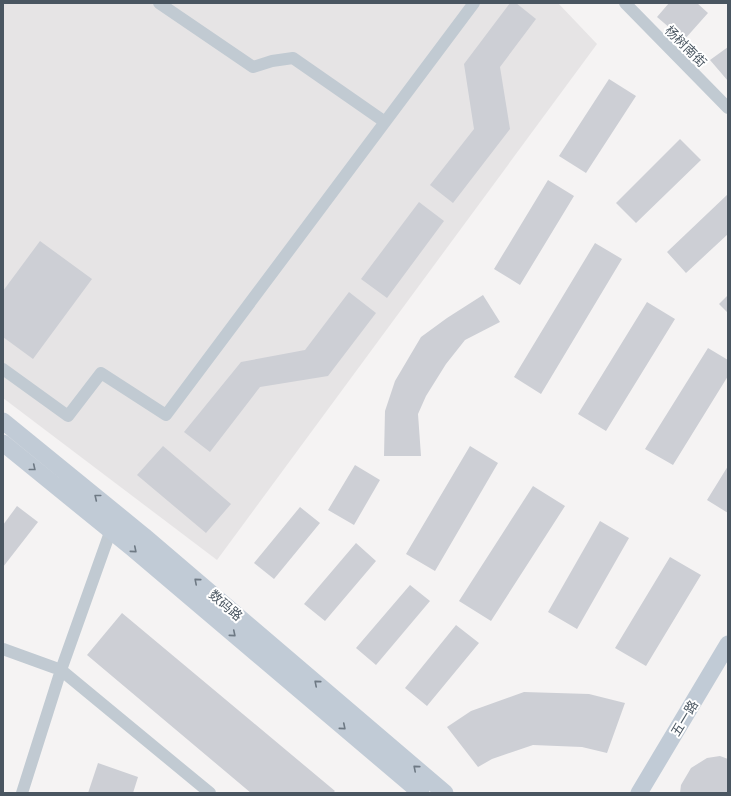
<svg xmlns="http://www.w3.org/2000/svg" width="731" height="796" font-family="'Exo 2','Noto Sans SC',sans-serif">
	<style>
		.education { fill: #e6e4e5 }
		.building { fill: #cdcfd5 }
		.lines { fill: none; stroke-linecap: round; stroke-linejoin: round }
		.street { stroke: #c1cad2; stroke-width: 12 }
		.secondary { stroke: #c1cbd6; stroke-width: 17 }
		.oneway { stroke: #6e7984 }
		.labels { text-anchor: middle; dominant-baseline: central; stroke-width: 4; stroke-linejoin: round; paint-order: stroke }
		.street-label { font-size: 13px; fill: #4a5661; stroke: #fff }
	</style>
	<rect width="100%" height="100%" fill="#f5f3f3"/>
	<!-- education -->
	<path class="education" d="M3,3H558L597,44L217,560L3,398Z"/>
	<!-- building -->
	<path class="building" d="M510,3H516L536,19L500,67L510,129L453,203L430,185L474,129L464,64Z
		M669,3H697L708,13L684,40L657,17Z
		M728,47V81L710,60Z
		M609,79L636,96L586,173L559,156Z
		M680,139L701,160L636,223L616,203Z
		M548,180L574,196L520,285L494,269Z
		M728,194V234L686,273L667,252Z
		M419,202L444,221L387,298L361,279Z
		M40,241L92,279L33,359L3,337V291Z
		M595,243L622,259L541,394L514,377Z
		M349,292L376,313L328,376L260,387L210,452L184,432L241,362L305,350Z
		M483,295L500,322L465,340L446,364L426,396L418,414L421,456H384L385,411L395,381L421,337L447,318Z
		M728,295V313L719,304Z
		M647,302L675,319L606,431L578,414Z
		M708,348L728,360V376L673,465L645,449Z
		M163,446L231,504L206,533L137,475Z
		M470,446L498,463L435,571L406,554Z
		M355,465L380,480L354,525L328,510Z
		M728,466V513L707,500Z
		M533,486L565,506L491,621L459,601Z
		M17,506L38,522L3,567V525Z
		M300,507L320,523L274,579L254,563Z
		M600,521L629,538L577,629L548,612Z
		M356,543L376,561L325,621L304,604Z
		M670,557L701,575L646,666L615,648Z
		M410,585L430,601L376,665L356,648Z
		M122,613L335,791L333,793H251L87,655Z
		M456,625L479,643L427,706L405,688Z
		M524,692L589,694L625,703L607,753L582,747L533,745L492,759L478,767L447,727L471,711Z
		M720,756L728,759V793H680L681,785L691,768L707,758Z
		M98,763L138,777L133,793H88Z"/>
	<g class="lines">
		<!-- street -->
		<path class="street" d="M159,3L253,67L272,61L293,58L385,122
			M625,3L728,108
			M3,369L68,416L101,373L166,415L474,3
			M3,649L61,670L210,793
			M22,793L61,670L113,524"/>
		<!-- secondary -->
		<path class="secondary" d="M3,421L144,536L445,793
			M3,443L132,548L421,793
			M639,793L728,644"/>
	</g>
	<!-- one-way arrows -->
	<defs><path id="oneway-chevron" d="M-2-3.5L2.5 0L-2 3.5" fill="none" stroke-width="1.6" stroke-linecap="round" stroke-linejoin="round"/></defs>
	<g class="oneway">
		<use href="#oneway-chevron" transform="translate(33 468) rotate(39)"/>
		<use href="#oneway-chevron" transform="translate(97 497) rotate(-141)"/>
		<use href="#oneway-chevron" transform="translate(134 550) rotate(40)"/>
		<use href="#oneway-chevron" transform="translate(197 581) rotate(-139)"/>
		<use href="#oneway-chevron" transform="translate(233 634) rotate(40)"/>
		<use href="#oneway-chevron" transform="translate(317 683) rotate(-139)"/>
		<use href="#oneway-chevron" transform="translate(343 727) rotate(40)"/>
		<use href="#oneway-chevron" transform="translate(416 768) rotate(-139)"/>
	</g>
	<g class="labels">
		<!-- street labels -->
		<g class="street-label">
			<text transform="translate(686 46) rotate(45)">杨树南街</text>
			<text transform="translate(226 605) rotate(41)">数码路</text>
			<text transform="translate(684 718) rotate(-59)">五一路</text>
		</g>
	</g>
	<!-- border -->
	<rect width="731" height="796" fill="none" stroke="#4a5661" stroke-width="8"/>
</svg>
